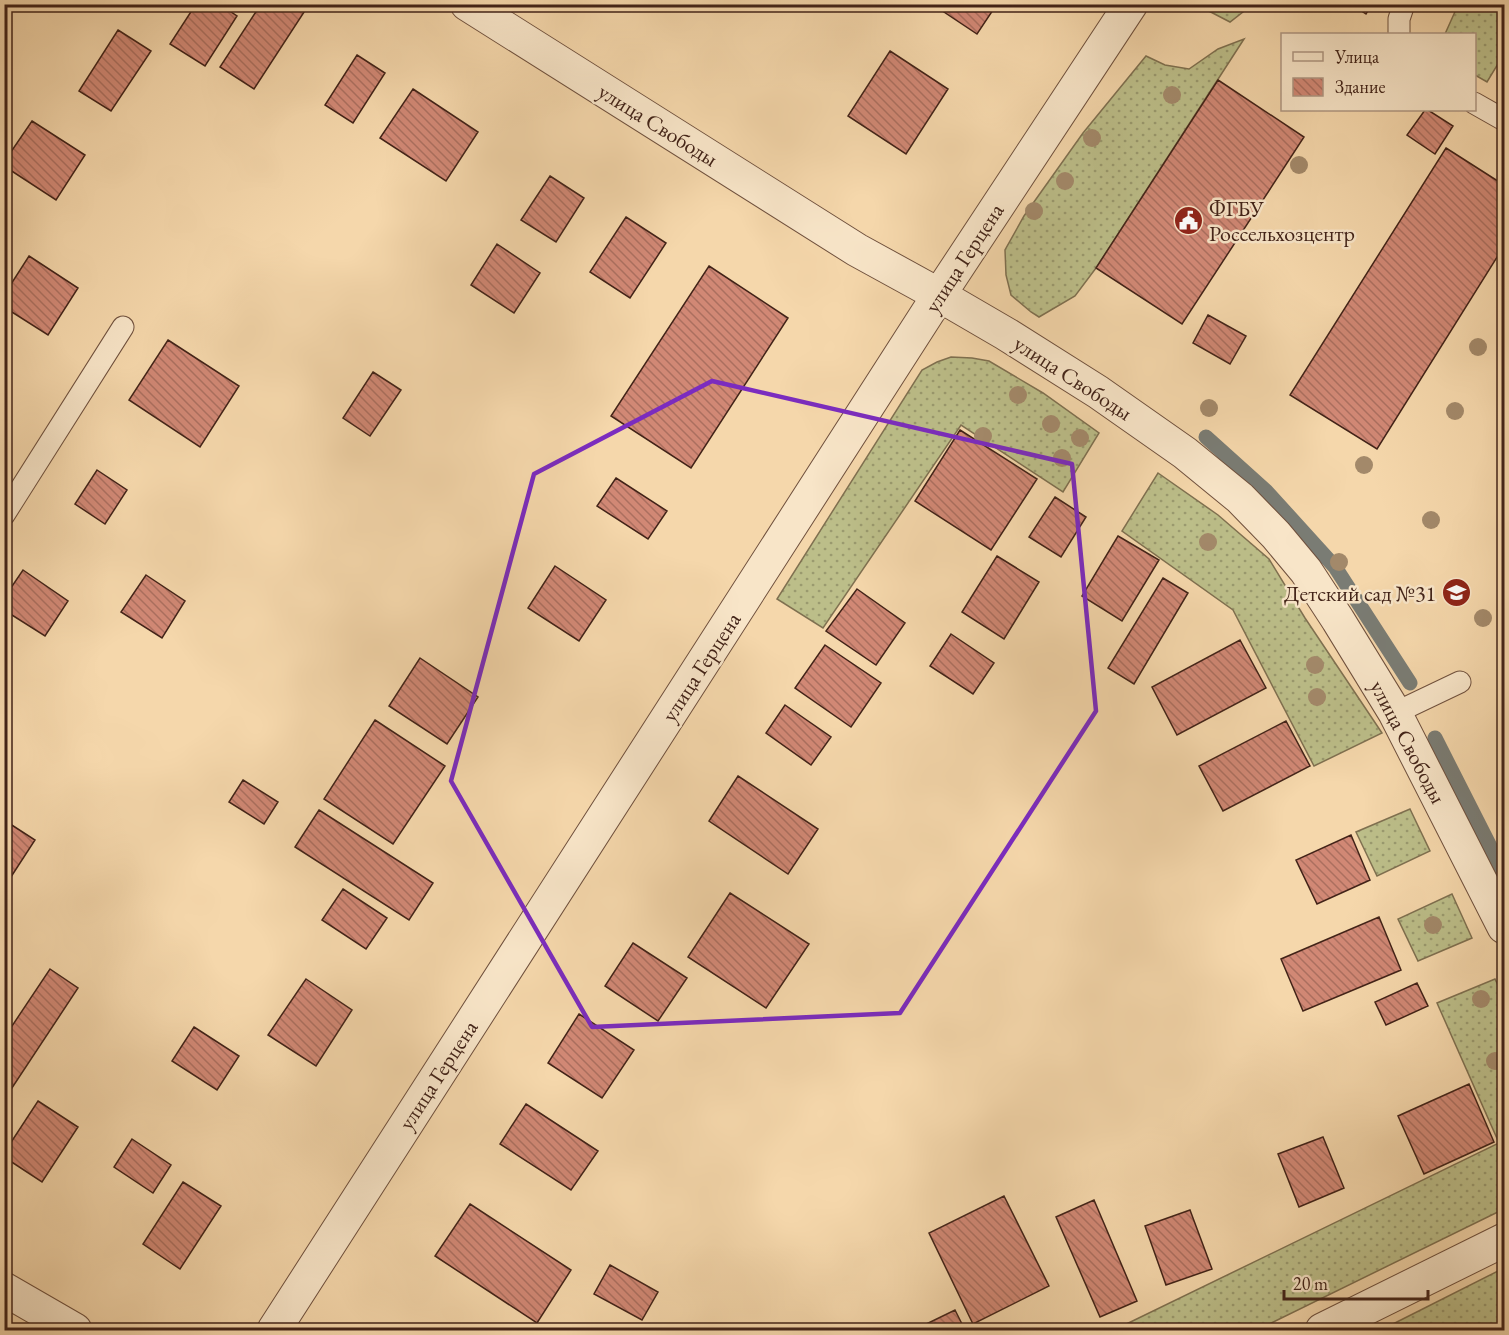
<svg xmlns="http://www.w3.org/2000/svg" width="1509" height="1335" font-family="'EB Garamond',serif">
	<style>
		.grass { fill: url(#grass-dots); stroke: #7f7050; stroke-width: 1.5 }
		.lines { fill: none; stroke-linecap: round; stroke-linejoin: round }
		.stream { stroke: #7a7c74; stroke-width: 15 }
		.building { fill: url(#building-back-hatch); stroke: #422318; stroke-width: 1.5 }
		.lane-casing { stroke: #6f503d; stroke-width: 23 }
		.street-casing { stroke: #6f503d; stroke-width: 35 }
		.lane { stroke: #f8e5c8; stroke-width: 21 }
		.street { stroke: #f8e5c8; stroke-width: 33 }
		.tree { fill: #a3896a }
		.marked { fill: none; stroke: #7b2cbf; stroke-width: 4.5; stroke-linejoin: round }
		.labels { text-anchor: middle; dominant-baseline: central; stroke-width: 5; stroke-linejoin: round; paint-order: stroke }
		.street-label { font-size: 22px; fill: #422318; stroke: #f8e5c8 }
		.poi-label { font-size: 22px; fill: #422318; stroke: #f8e5c8; text-anchor: start }
	</style>
	<defs>
		<pattern id="grass-dots" width="8" height="8" patternUnits="userSpaceOnUse" patternTransform="scale(1.5)"><rect width="8" height="8" fill="#bcbe89"/><path d="M2 2h.1M6 6h.1" fill="none" stroke="#9a9a6f" stroke-width="1.8" stroke-linecap="round"/></pattern>
		<pattern id="building-back-hatch" width="6" height="6" patternUnits="userSpaceOnUse" patternTransform="scale(1.5)"><rect width="6" height="6" fill="#d18875"/><path d="M-1 5l2 2M0 0l6 6M5-1l2 2" fill="none" stroke="#ab6f5f"/></pattern>
	</defs>
	<rect width="100%" height="100%" fill="#f5d7ab"/>
	<filter id="stains"><feTurbulence type="fractalNoise" baseFrequency=".00333" numOctaves="4"/><feColorMatrix values="0 0 0 0 .2 0 0 0 0 .09 0 0 0 0 .02 0 0 0 .5 -.17"/></filter>
	<radialGradient id="worn" r=".72"><stop offset=".6" stop-color="#630" stop-opacity="0"/><stop offset="1" stop-color="#630" stop-opacity=".3"/></radialGradient>
	<!-- grass -->
	<path class="grass" d="M1201,4H1252V5L1230,22L1201,7Z
		M1458,5H1504V54L1487,82L1475,75L1474,34H1445Z
		M1244,39L1096,268L1075,296L1039,317L1031,312L1011,295L1006,275L1005,250L1024,216L1083,133L1146,56L1165,65L1189,69L1218,49Z
		M951,357L972,358L989,361L1043,393L1099,433L1063,492L961,425L823,628L777,599L922,370L937,362Z
		M1158,473L1218,515L1269,559L1305,618L1382,733L1314,766L1233,610L1122,531Z
		M1410,809L1430,851L1377,876L1356,832Z
		M1452,894L1472,938L1418,961L1398,919Z
		M1495,979L1504,998V1209L1257,1330H1114L1499,1143L1437,1003Z
		M1504,1268V1330H1381Z"/>
	<g class="lines">
		<!-- stream -->
		<path class="stream" d="M1206,437L1266,491L1335,567L1410,683
			M1435,738L1504,874"/>
	</g>
	<!-- building -->
	<path class="building" d="M196,4H219L237,16L205,66L170,44Z
		M261,4H305L308,6L254,89L220,67Z
		M932,4H997L977,34Z
		M1351,4H1372L1366,14Z
		M118,30L151,51L111,111L79,91Z
		M890,51L948,89L906,154L848,116Z
		M357,55L385,73L353,123L325,105Z
		M1218,80L1304,137L1182,324L1096,268Z
		M413,89L478,132L446,181L380,138Z
		M1425,110H1428L1453,126L1435,154L1407,135Z
		M32,121L85,155L56,200L4,166V162Z
		M1446,148L1504,185V246L1377,449L1290,395Z
		M550,176L584,198L556,242L521,220Z
		M626,217L666,243L630,298L590,272Z
		M497,244L540,273L514,313L471,285Z
		M29,256L78,288L48,335L4,307V295Z
		M709,266L788,318L691,468L611,416Z
		M1208,315L1246,336L1230,364L1193,343Z
		M168,340L239,386L200,447L129,400Z
		M373,372L401,390L370,436L343,418Z
		M960,430L1037,479L991,550L915,501Z
		M97,470L127,490L105,524L75,504Z
		M616,478L667,511L648,539L597,506Z
		M1055,497L1086,517L1061,557L1029,537Z
		M1118,536L1159,560L1122,621L1082,596Z
		M997,556L1039,582L1004,639L962,612Z
		M555,566L606,600L579,641L528,608Z
		M23,570L68,601L45,636L4,610V598Z
		M146,575L185,601L162,638L121,612Z
		M1163,578L1188,593L1134,684L1108,668Z
		M857,589L905,623L876,665L826,631Z
		M951,634L994,663L973,694L930,666Z
		M1240,640L1266,688L1177,735L1152,687Z
		M825,645L881,683L851,727L795,688Z
		M420,658L478,697L447,744L389,706Z
		M785,705L831,737L811,765L766,733Z
		M375,720L445,766L393,844L324,799Z
		M1286,721L1310,766L1223,811L1199,766Z
		M738,776L818,829L788,874L709,821Z
		M243,780L278,802L264,824L229,802Z
		M319,810L433,883L409,920L295,847Z
		M4,820L35,840L7,883L4,882Z
		M1351,835L1370,880L1317,904L1296,860Z
		M343,889L387,918L366,949L322,920Z
		M730,893L809,944L766,1008L688,957Z
		M1379,917L1401,970L1303,1011L1281,959Z
		M633,943L687,978L658,1021L605,986Z
		M50,969L78,988L4,1100V1038Z
		M306,979L352,1010L316,1066L268,1035Z
		M1417,983L1428,1006L1386,1025L1375,1002Z
		M579,1014L634,1050L602,1098L548,1063Z
		M194,1027L239,1056L217,1090L172,1061Z
		M1469,1084L1494,1142L1424,1174L1398,1116Z
		M38,1101L78,1127L42,1182L4,1157V1153Z
		M526,1104L598,1151L571,1190L500,1144Z
		M1323,1137L1344,1188L1299,1207L1278,1154Z
		M132,1139L171,1165L153,1193L114,1167Z
		M183,1182L221,1206L180,1269L143,1244Z
		M1004,1196L1049,1286L973,1324L929,1233Z
		M1094,1200L1137,1301L1100,1317L1056,1217Z
		M470,1204L571,1270L537,1323L435,1256Z
		M1190,1210L1212,1269L1166,1285L1145,1226Z
		M610,1265L658,1292L642,1320L594,1294Z
		M955,1310L965,1330H914Z"/>
	<g class="lines">
		<defs>
			<path id="lane" d="M1399,34V19L1404,4
				M1474,103L1504,120
				M4,515L123,327
				M1395,713L1460,682"/>
			<path id="street" d="M467,4L857,250L939,295L1006,334L1098,392L1185,453L1240,498L1276,535L1306,571L1338,620L1395,713L1504,927
				M4,1289L75,1330
				M274,1330L939,295L1131,4
				M1322,1330L1504,1240"/>
		</defs>
		<!-- lane casing -->
		<use href="#lane" class="lane-casing"/>
		<!-- street casing -->
		<use href="#street" class="street-casing"/>
		<!-- lane -->
		<use href="#lane" class="lane"/>
		<!-- street -->
		<use href="#street" class="street"/>
	</g>
	<!-- trees -->
	<g class="tree">
		<circle cx="1172" cy="95" r="9"/>
		<circle cx="1092" cy="138" r="9"/>
		<circle cx="1299" cy="165" r="9"/>
		<circle cx="1065" cy="181" r="9"/>
		<circle cx="1034" cy="211" r="9"/>
		<circle cx="1478" cy="347" r="9"/>
		<circle cx="1018" cy="395" r="9"/>
		<circle cx="1209" cy="408" r="9"/>
		<circle cx="1455" cy="411" r="9"/>
		<circle cx="1051" cy="424" r="9"/>
		<circle cx="983" cy="436" r="9"/>
		<circle cx="1080" cy="438" r="9"/>
		<circle cx="1062" cy="458" r="9"/>
		<circle cx="1364" cy="465" r="9"/>
		<circle cx="1431" cy="520" r="9"/>
		<circle cx="1208" cy="542" r="9"/>
		<circle cx="1339" cy="562" r="9"/>
		<circle cx="1483" cy="618" r="9"/>
		<circle cx="1315" cy="665" r="9"/>
		<circle cx="1317" cy="697" r="9"/>
		<circle cx="1433" cy="925" r="9"/>
		<circle cx="1481" cy="999" r="9"/>
		<circle cx="1495" cy="1061" r="9"/>
	</g>
	<!-- marked area -->
	<path class="marked" d="M712,381L1072,464L1096,711L900,1013L592,1027L451,781L534,474Z"/>
	<!-- icons -->
	<defs>
		<symbol id="civic-disc" viewBox="-11 -11 22 22"><circle r="9.5" fill="#8f2418" stroke="#f8e5c8"/><path d="M-.6-6.5H3V-4.5H.6V-3L4-1V1h2V6H-6V1h2V-1L-.6-3ZM-1.2 2.5V6h2.4V2.5Z" fill="#fff"/></symbol>
		<symbol id="school-disc" viewBox="-11 -11 22 22"><circle r="9.5" fill="#8f2418" stroke="#f8e5c8"/><path d="M0-5L7-2L0 1L-7-2ZM-4 1L0 2.5L4 1V4Q0 6-4 4Z" fill="#fff"/></symbol>
	</defs>
	<g fill-rule="evenodd">
		<use href="#civic-disc" x="1172" y="204" width="33" height="33"/>
		<use href="#school-disc" x="1440" y="576" width="33" height="33"/>
	</g>
	<g class="labels">
		<!-- street labels -->
		<g class="street-label">
			<text transform="translate(658 125) rotate(32)">улица Свободы</text>
			<text transform="translate(964 258) rotate(-57)">улица Герцена</text>
			<text transform="translate(1073 378) rotate(33)">улица Свободы</text>
			<text transform="translate(701 667) rotate(-57)">улица Герцена</text>
			<text transform="translate(1408 742) rotate(62)">улица Свободы</text>
			<text transform="translate(438 1075) rotate(-57)">улица Герцена</text>
		</g>
		<!-- poi labels -->
		<g class="poi-label">
			<text x="1209" y="208">ФГБУ<tspan x="1209" dy="25">Россельхозцентр</tspan></text>
			<text x="1436" y="593" text-anchor="end">Детский сад №31</text>
		</g>
	</g>
	<!-- margin -->
	<rect width="1509" height="1335" fill="none" stroke="#f5d7ab" stroke-width="24"/>
	<rect x="6" y="6" width="1497" height="1323" fill="none" stroke="#422318" stroke-width="3"/>
	<rect x="12" y="12" width="1485" height="1311" fill="none" stroke="#422318" stroke-width="1.5"/>
	<!-- legend -->
	<rect x="1281" y="33" width="195" height="78" fill="#f8e5c8" stroke="#af9782" stroke-width="1.5"/>
	<rect x="1293" y="52" width="30" height="9" fill="#f8e5c8" stroke="#af9782" stroke-width="1.5"/>
	<text x="1335" y="63" font-size="18" fill="#422318">Улица</text>
	<rect x="1293" y="78" width="30" height="18" fill="url(#building-back-hatch)" stroke="#af9782" stroke-width="1.5"/>
	<text x="1335" y="93" font-size="18" fill="#422318">Здание</text>
	<!-- scale -->
	<path d="M1284 1290v9h144v-9" fill="none" stroke="#422318" stroke-width="3"/>
	<text x="1293" y="1290" font-size="18" fill="#422318" stroke="#f8e5c8" stroke-width="4.5" paint-order="stroke">20 m</text>
	<rect width="100%" height="100%" filter="url(#stains)"/>
	<rect width="100%" height="100%" fill="url(#worn)"/>
</svg>
